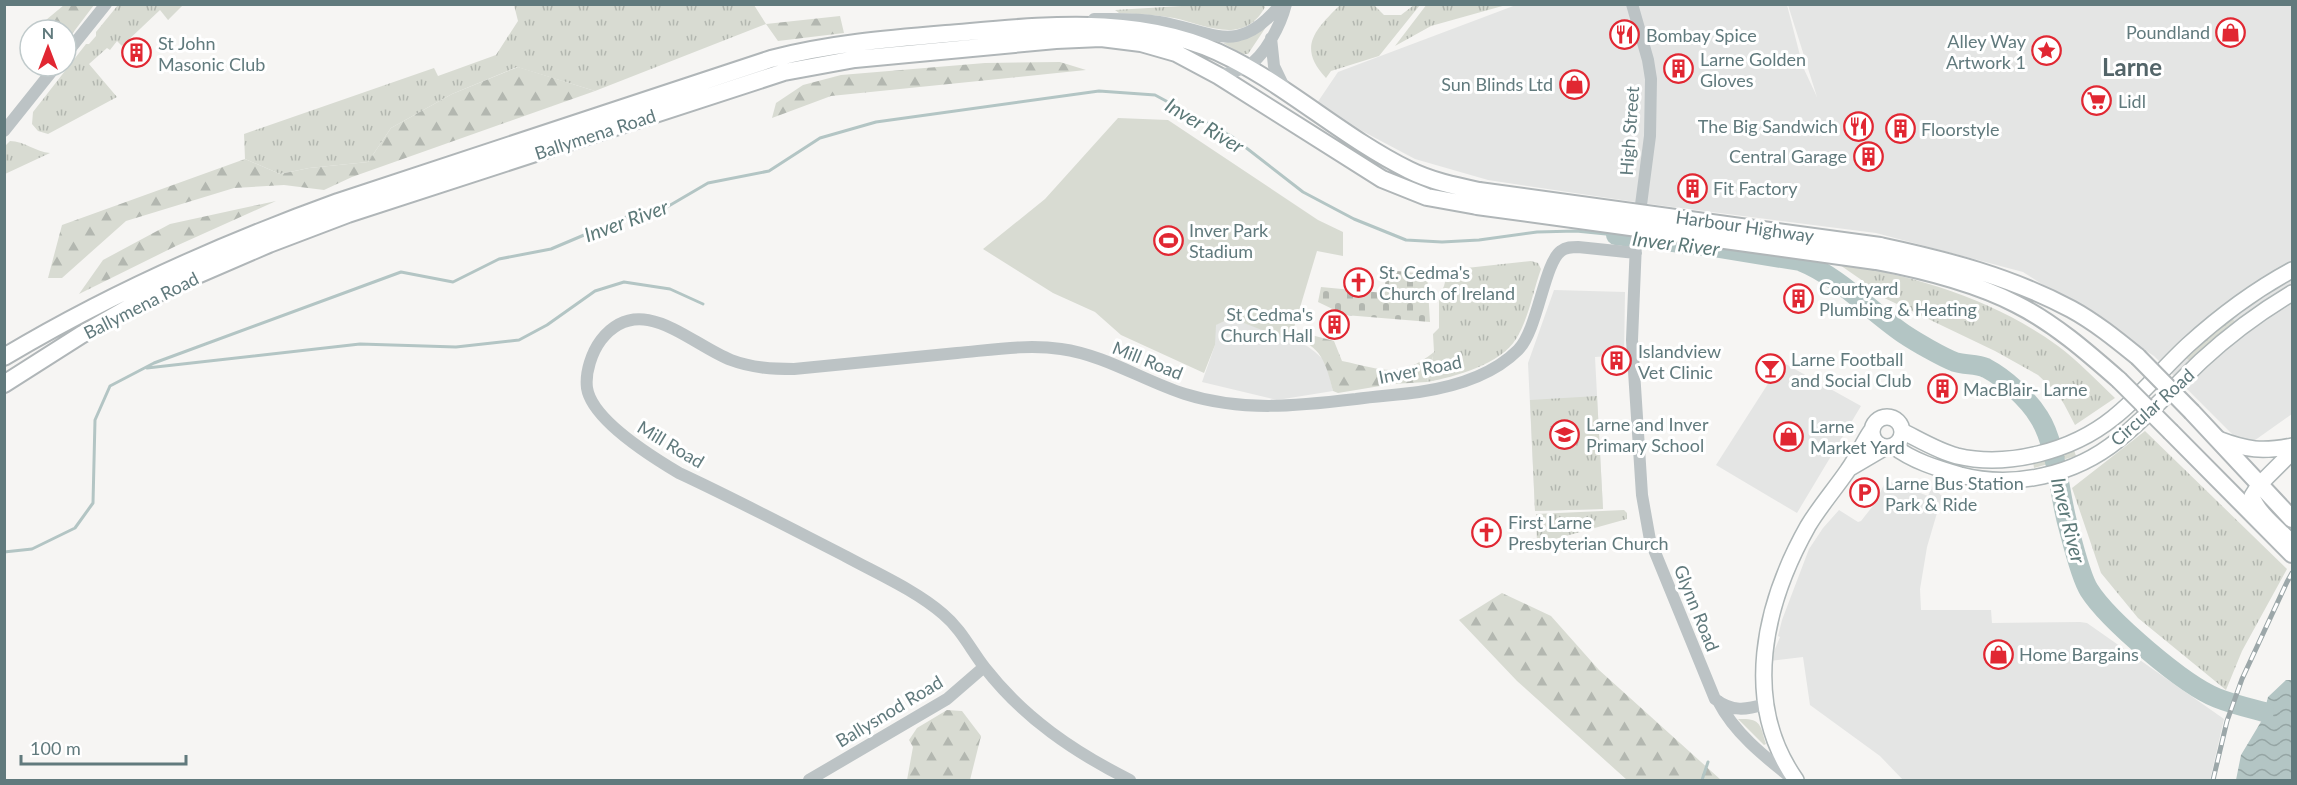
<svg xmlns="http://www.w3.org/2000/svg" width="2297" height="785" font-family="Lato,sans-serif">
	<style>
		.built { fill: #e4e5e4 }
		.grass { fill: url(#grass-tufts) }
		.forest { fill: url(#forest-firs) }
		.cemetery { fill: url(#cemetery-stones) }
		.pitch { fill: #d8dbd2 }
		.water { fill: url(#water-waves) }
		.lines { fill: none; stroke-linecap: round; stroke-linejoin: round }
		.stream { stroke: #b3c5c4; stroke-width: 3 }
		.river { stroke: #b3c5c4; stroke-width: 20 }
		.major-casing { stroke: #aeb6b7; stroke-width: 18 }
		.highway-casing { stroke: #b0b6b8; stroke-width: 20 }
		.minor { stroke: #bcc3c5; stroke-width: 12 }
		.major { stroke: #fff; stroke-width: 15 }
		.highway { stroke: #fff; stroke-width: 16 }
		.rail-casing { stroke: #9ca7a9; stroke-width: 5 }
		.rail { stroke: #fff; stroke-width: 3; stroke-dasharray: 9; stroke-linecap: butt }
		.highway-bridge-casing { stroke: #b0b6b8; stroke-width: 20; stroke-linecap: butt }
		.highway-bridge { stroke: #fff; stroke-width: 16 }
		.labels { text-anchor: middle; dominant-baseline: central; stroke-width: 6; stroke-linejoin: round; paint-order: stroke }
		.poi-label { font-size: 18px; fill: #617a7d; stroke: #fff; text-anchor: start }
		.street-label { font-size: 18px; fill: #617a7d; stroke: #fff }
		.water-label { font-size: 20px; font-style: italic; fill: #5c7978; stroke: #fff }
		.district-label { font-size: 24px; font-weight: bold; fill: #536569; stroke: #fff }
	</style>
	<defs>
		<pattern id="grass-tufts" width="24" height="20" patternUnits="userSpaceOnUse" patternTransform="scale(1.5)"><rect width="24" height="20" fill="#d8dbd2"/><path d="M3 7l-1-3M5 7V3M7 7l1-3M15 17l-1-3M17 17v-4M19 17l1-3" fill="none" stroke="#b3b7b0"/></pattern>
		<pattern id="forest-firs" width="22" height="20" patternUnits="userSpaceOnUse" patternTransform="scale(1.5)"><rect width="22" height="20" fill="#d8dbd2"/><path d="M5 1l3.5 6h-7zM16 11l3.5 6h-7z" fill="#b3b7b0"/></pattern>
		<pattern id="cemetery-stones" width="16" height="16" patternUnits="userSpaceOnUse" patternTransform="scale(1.5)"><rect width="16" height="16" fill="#d8dbd2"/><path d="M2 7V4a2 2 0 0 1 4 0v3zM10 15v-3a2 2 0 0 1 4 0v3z" fill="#b3b7b0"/></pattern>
		<pattern id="water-waves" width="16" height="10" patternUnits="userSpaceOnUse" patternTransform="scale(1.5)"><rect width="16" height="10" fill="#b3c5c4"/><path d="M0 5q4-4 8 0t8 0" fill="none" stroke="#95a5a4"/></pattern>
	</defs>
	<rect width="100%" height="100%" fill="#f6f5f3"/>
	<!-- built -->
	<path class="built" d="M1516,5H1787L1803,67L1817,97L1788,5H2292V414L2251,443L2236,438L2154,356L2023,272L1876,233L1642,203L1488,180L1415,159L1315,106L1338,72Z
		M1554,290L1625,292L1624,355L1595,357L1603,509L1535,511L1528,363Z
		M1231,318L1307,346L1315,352L1326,362L1333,391L1277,400L1202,382L1215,345V325Z
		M1782,362L1861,406L1797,513L1716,465Z
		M1886,480L1928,496L1932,487L1942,496L1927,547L1920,589L1921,610H1991L1992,623L2080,622L2087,623L2224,719L2210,780H1903L1880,756L1810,705L1803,657L1770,661L1780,637L1778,636L1782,620L1809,549L1823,528L1839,510L1858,522L1861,521L1876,502Z"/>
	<!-- grass -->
	<path class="grass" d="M1215,4H1263L1265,7C1244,46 1206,25 1174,18C1156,15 1137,14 1119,13L1115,10Z
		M1427,4H1506V5L1431,26L1395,46Z
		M118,5H183L168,20L160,10L122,46L117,41L110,50L107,48L89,64L117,97L48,134L38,131L32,124L33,112L86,44H89L96,36V32Z
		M514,5H754L766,24L595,91L517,67L452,94L391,128L368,162L309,168L280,174L245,159L244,134L434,68L438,76L496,55L518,21Z
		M1340,5H1374L1384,15H1401L1414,5H1420L1379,56L1331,71L1326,78C1297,47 1315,30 1340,5Z
		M1272,18L1248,54H1243L1223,43L1243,40Z
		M10,141C24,141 36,152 50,153L5,174V146Z
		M1531,261L1538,263L1541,269C1533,291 1529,318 1516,339C1501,364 1455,377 1427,382L1434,352L1433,334L1439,328V296L1444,286L1448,270Z
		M1837,263C1915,276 1994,299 2058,346C2078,361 2097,381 2115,398L2075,425L2064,404L2056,392L2038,375L1995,351L1874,293L1863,281Z
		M2232,318L2235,322L2190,361L2186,358Z
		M1597,396L1603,509L1535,511L1530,400Z
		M2145,431L2287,569L2242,651L2226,690L2138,618L2101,573L2072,488Z
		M2074,450L2076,456L2034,468L2033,461Z
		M1624,510L1627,513V519L1537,544L1536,514Z
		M1738,719C1761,718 1760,724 1766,744L1764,745Z"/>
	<!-- forest -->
	<path class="forest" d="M64,5H94L66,42V30H34Z
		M840,16L844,33L778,41L766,24Z
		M1060,62L1086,70L831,96L772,118L776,103L803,85L841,75L985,63Z
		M518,67L595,91L352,177L324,190L284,185L234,188L126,221L62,278H48L62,225L245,159L280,174L309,168L368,162L391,128L452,94Z
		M276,201L176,246L79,294L103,260L170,224Z
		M1300,332L1334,341L1342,361C1382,369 1399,380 1434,352L1427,382L1392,384L1338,393L1333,391C1327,368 1323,348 1298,339Z
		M1502,593L1551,616L1599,670L1721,780H1627L1517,681L1459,620Z
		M947,710L962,711L981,736L970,780H907L913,747L909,740L917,728Z"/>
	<!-- cemetery -->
	<path class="cemetery" d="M1387,270L1427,274L1430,322L1345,315L1318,302L1321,287L1384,293Z"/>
	<!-- pitch -->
	<path class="pitch" d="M1118,118L1168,120L1318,220L1343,232V256L1317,251L1290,341L1231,318L1216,325L1215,345L1204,373L1121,335L1095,312L1053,293L983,249L1045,199Z"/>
	<!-- water -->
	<path class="water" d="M2286,680H2292V780H2236L2241,755L2262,720L2268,697Z"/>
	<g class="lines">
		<!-- stream -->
		<path class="stream" d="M147,368L360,344L456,347L519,340L547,325L595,291L624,282L670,289L703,304
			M4,552L32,549L75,528L93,503L95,420L110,386L154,363L401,272L453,282L499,259L551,249L629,216L655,214L708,183L769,171L820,138L876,122L1099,91L1155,95L1231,136L1303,192L1354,219L1406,240L1442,242L1479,240L1537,232L1576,231L1616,235
			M1702,780L1708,762"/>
		<!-- river -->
		<path class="river" d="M1616,235L1713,247L1800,261C1840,277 1869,310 1904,334C1916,342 1942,357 1955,362C1965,365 1977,364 1986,368C2005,378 2028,399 2039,417C2056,443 2059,491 2067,522C2072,540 2080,576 2089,590C2108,620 2184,685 2217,698C2232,704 2249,708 2264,712"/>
		<defs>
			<path id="major" d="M1872 432a15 15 0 1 1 30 0a15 15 0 1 1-30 0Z
				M1902,431C1920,440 1938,451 1957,456C2008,468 2072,451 2113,418C2140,397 2163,368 2188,345C2220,316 2255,290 2292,270
				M2218,439C2247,450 2262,452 2292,446
				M1893,446C1913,461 1936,468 1960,475C2014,489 2075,475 2118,440C2148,416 2174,387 2201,361C2229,335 2260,312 2292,293
				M2292,452L2259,485L2252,496C2258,514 2279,529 2292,543
				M1850,468L1884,448
				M1796,780C1741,702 1764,604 1808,526C1820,506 1835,489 1848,470C1857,458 1862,444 1871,431"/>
			<path id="highway" d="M1880,246C1946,260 2011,277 2071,309C2095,322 2117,340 2138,357
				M1876,261C1924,270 1973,282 2016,304C2054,323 2087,352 2119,380
				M4,357C111,293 222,244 338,202L771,59C828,44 887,39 946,34C1042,26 1143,12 1232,59C1294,91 1346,139 1409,170C1431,181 1455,186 1479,191
				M4,384L81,335L130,307L181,282L269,244L348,214L784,72L855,59L1056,40L1101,38L1141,43L1176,53L1219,76L1382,179L1427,197L1477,206
				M2192,412L2292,519
				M2171,432L2292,554"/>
		</defs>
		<!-- major casing -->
		<use href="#major" class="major-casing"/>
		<!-- highway casing -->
		<use href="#highway" class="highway-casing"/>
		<!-- minor -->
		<path class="minor" d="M1632,4L1648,60L1651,79L1650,136L1636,243L1632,340L1642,495L1650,540L1715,699C1732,712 1746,710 1765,704
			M1094,19C1116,19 1137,18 1159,22C1214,31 1237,58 1281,4
			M1271,38L1274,66L1286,91
			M66,54L106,4
			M1219,76C1228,73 1237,71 1246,67C1265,57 1281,24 1286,4
			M4,131L56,66
			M1718,701C1735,734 1765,757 1794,780
			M809,780L947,699L984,667
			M1130,780C1074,752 1024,718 985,668C971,650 961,629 943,614C915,590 878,574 845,556C790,528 735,499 679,473C652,457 592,420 587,388C585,372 592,352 601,340C640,290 690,344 731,360C752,368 773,369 794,369C849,364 903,358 957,353C991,350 1027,344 1061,349C1105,355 1144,381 1185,394C1242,412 1297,406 1356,399C1377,396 1398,395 1419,392C1453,387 1493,375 1518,350C1538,330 1544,263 1561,251C1566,247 1572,247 1578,247L1636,253"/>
		<!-- major -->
		<use href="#major" class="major"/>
		<!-- highway -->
		<use href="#highway" class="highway"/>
		<defs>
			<path id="rail" d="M2213,780L2227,721L2242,679L2287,582L2292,573"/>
		</defs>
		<!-- rail casing -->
		<use href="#rail" class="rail-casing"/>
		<!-- rail -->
		<use href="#rail" class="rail"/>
		<defs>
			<path id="highway-bridge" d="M1479,191L1880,246
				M1477,206L1876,261
				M2138,357L2192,412
				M2119,380L2171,432"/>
		</defs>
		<!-- highway-bridge casing -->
		<use href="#highway-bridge" class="highway-bridge-casing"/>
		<!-- highway-bridge -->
		<use href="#highway-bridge" class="highway-bridge"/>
	</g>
	<!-- icons -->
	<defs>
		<symbol id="shop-ring" viewBox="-11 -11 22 22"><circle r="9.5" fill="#fff" stroke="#e12732" stroke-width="1.5"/><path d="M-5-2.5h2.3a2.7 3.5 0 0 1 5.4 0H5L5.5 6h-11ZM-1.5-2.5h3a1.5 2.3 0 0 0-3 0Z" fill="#e12732"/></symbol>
		<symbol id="restaurant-ring" viewBox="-11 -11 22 22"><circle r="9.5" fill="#fff" stroke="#e12732" stroke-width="1.5"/><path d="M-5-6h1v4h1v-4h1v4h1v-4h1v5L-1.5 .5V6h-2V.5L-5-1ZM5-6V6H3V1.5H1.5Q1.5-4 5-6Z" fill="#e12732"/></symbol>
		<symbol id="sight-ring" viewBox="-11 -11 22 22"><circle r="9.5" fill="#fff" stroke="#e12732" stroke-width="1.5"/><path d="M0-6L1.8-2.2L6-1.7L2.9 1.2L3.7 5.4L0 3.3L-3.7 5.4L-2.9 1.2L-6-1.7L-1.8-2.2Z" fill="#e12732"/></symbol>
		<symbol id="building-ring" viewBox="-11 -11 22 22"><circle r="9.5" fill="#fff" stroke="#e12732" stroke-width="1.5"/><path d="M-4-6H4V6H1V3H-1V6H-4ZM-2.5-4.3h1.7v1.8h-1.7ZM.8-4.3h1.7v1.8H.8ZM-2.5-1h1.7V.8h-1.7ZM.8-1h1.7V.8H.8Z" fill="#e12732"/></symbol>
		<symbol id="supermarket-ring" viewBox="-11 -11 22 22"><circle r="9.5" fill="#fff" stroke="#e12732" stroke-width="1.5"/><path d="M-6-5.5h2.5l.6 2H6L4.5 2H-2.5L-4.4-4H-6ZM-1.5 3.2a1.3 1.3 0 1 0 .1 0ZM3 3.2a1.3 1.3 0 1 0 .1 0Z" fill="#e12732"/></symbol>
		<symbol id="stadium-ring" viewBox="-11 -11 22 22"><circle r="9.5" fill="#fff" stroke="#e12732" stroke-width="1.5"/><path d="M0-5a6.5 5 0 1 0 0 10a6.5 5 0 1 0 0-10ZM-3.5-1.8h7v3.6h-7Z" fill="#e12732"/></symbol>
		<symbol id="church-ring" viewBox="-11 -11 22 22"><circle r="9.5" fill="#fff" stroke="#e12732" stroke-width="1.5"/><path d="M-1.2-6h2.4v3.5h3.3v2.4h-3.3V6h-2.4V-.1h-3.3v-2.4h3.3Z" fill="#e12732"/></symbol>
		<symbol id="bar-ring" viewBox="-11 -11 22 22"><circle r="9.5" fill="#fff" stroke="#e12732" stroke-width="1.5"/><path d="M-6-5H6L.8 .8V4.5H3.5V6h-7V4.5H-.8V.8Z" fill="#e12732"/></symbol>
		<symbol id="school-ring" viewBox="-11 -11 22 22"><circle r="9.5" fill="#fff" stroke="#e12732" stroke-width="1.5"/><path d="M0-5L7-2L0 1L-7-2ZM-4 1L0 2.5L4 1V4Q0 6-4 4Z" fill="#e12732"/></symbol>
		<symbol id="parking-ring" viewBox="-11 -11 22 22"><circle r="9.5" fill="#fff" stroke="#e12732" stroke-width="1.5"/><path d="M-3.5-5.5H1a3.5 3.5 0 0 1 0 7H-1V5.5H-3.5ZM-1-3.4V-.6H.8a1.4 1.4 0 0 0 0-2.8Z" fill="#e12732"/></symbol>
	</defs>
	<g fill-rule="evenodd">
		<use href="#shop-ring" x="2214" y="16" width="33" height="33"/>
		<use href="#restaurant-ring" x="1608" y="18" width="33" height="33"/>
		<use href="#sight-ring" x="2030" y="34" width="33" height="33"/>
		<use href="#building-ring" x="120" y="36" width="33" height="33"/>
		<use href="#building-ring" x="1662" y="52" width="33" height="33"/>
		<use href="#shop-ring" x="1558" y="68" width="33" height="33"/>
		<use href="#supermarket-ring" x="2080" y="84" width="33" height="33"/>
		<use href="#restaurant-ring" x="1842" y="110" width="33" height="33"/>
		<use href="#building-ring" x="1884" y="112" width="33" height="33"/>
		<use href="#building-ring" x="1852" y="140" width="33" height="33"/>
		<use href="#building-ring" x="1676" y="172" width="33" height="33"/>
		<use href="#stadium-ring" x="1152" y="224" width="33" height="33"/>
		<use href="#church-ring" x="1342" y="266" width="33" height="33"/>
		<use href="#building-ring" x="1782" y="282" width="33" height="33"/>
		<use href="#building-ring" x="1318" y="308" width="33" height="33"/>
		<use href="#building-ring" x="1600" y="344" width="33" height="33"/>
		<use href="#bar-ring" x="1754" y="352" width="33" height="33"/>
		<use href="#building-ring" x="1926" y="372" width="33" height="33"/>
		<use href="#school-ring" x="1548" y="418" width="33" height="33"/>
		<use href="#shop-ring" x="1772" y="420" width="33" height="33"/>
		<use href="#parking-ring" x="1848" y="476" width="33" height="33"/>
		<use href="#church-ring" x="1470" y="516" width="33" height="33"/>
		<use href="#shop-ring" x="1982" y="638" width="33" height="33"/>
	</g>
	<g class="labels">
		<!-- poi labels -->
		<g class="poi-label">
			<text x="2210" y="32" text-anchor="end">Poundland</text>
			<text x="1646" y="35">Bombay Spice</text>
			<text x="2026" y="41" text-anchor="end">Alley Way<tspan x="2026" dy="21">Artwork 1</tspan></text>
			<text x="158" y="43">St John<tspan x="158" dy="21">Masonic Club</tspan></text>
			<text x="1700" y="59">Larne Golden<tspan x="1700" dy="21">Gloves</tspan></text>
			<text x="1553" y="84" text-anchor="end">Sun Blinds Ltd</text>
			<text x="2118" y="101">Lidl</text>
			<text x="1838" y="126" text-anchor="end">The Big Sandwich</text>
			<text x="1921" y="129">Floorstyle</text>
			<text x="1847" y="156" text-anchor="end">Central Garage</text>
			<text x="1713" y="188">Fit Factory</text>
			<text x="1189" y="230">Inver Park<tspan x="1189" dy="21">Stadium</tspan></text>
			<text x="1379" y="272">St. Cedma's<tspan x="1379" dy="21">Church of Ireland</tspan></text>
			<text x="1819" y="288">Courtyard<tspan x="1819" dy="21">Plumbing &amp; Heating</tspan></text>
			<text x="1313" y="314" text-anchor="end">St Cedma's<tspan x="1313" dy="21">Church Hall</tspan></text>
			<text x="1638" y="351">Islandview<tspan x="1638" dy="21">Vet Clinic</tspan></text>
			<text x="1791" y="359">Larne Football<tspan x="1791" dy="21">and Social Club</tspan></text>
			<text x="1963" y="389">MacBlair- Larne</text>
			<text x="1586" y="424">Larne and Inver<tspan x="1586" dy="21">Primary School</tspan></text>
			<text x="1810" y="426">Larne<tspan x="1810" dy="21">Market Yard</tspan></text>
			<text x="1885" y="483">Larne Bus Station<tspan x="1885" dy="21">Park &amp; Ride</tspan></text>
			<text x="1508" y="522">First Larne<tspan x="1508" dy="21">Presbyterian Church</tspan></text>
			<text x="2019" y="654">Home Bargains</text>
		</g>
		<!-- street labels -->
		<g class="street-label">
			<text transform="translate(1629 131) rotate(-86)">High Street</text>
			<text transform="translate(595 134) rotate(-18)">Ballymena Road</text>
			<text transform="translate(1745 226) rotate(8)">Harbour Highway</text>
			<text transform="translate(141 305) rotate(-27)">Ballymena Road</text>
			<text transform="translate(1148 360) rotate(22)">Mill Road</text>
			<text transform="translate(1420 369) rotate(-11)">Inver Road</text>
			<text transform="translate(2152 407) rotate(-42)">Circular Road</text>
			<text transform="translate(671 444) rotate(31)">Mill Road</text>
			<text transform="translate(1697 608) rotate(68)">Glynn Road</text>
			<text transform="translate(889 711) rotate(-31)">Ballysnod Road</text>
		</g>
		<!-- water labels -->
		<g class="water-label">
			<text transform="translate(1205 125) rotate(31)">Inver River</text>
			<text transform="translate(626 220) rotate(-20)">Inver River</text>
			<text transform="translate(1676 243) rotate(7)">Inver River</text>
			<text transform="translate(2069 520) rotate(76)">Inver River</text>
		</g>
		<!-- district labels -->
		<g class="district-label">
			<text x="2132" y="66">Larne</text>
		</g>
	</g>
	<!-- border -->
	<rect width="2297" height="785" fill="none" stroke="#617a7d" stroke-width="12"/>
	<!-- north arrow -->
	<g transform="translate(48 48)"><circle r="28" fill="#ffffff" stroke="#c0cacb" stroke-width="1.5"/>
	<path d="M0-4.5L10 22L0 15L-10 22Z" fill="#e12732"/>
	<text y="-9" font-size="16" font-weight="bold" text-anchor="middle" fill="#617a7d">N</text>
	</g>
	<!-- scale -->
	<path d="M21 755v9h165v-9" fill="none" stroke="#617a7d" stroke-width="3"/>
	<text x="30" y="755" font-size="18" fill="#617a7d" stroke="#ffffff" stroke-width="4.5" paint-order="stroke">100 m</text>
</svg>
